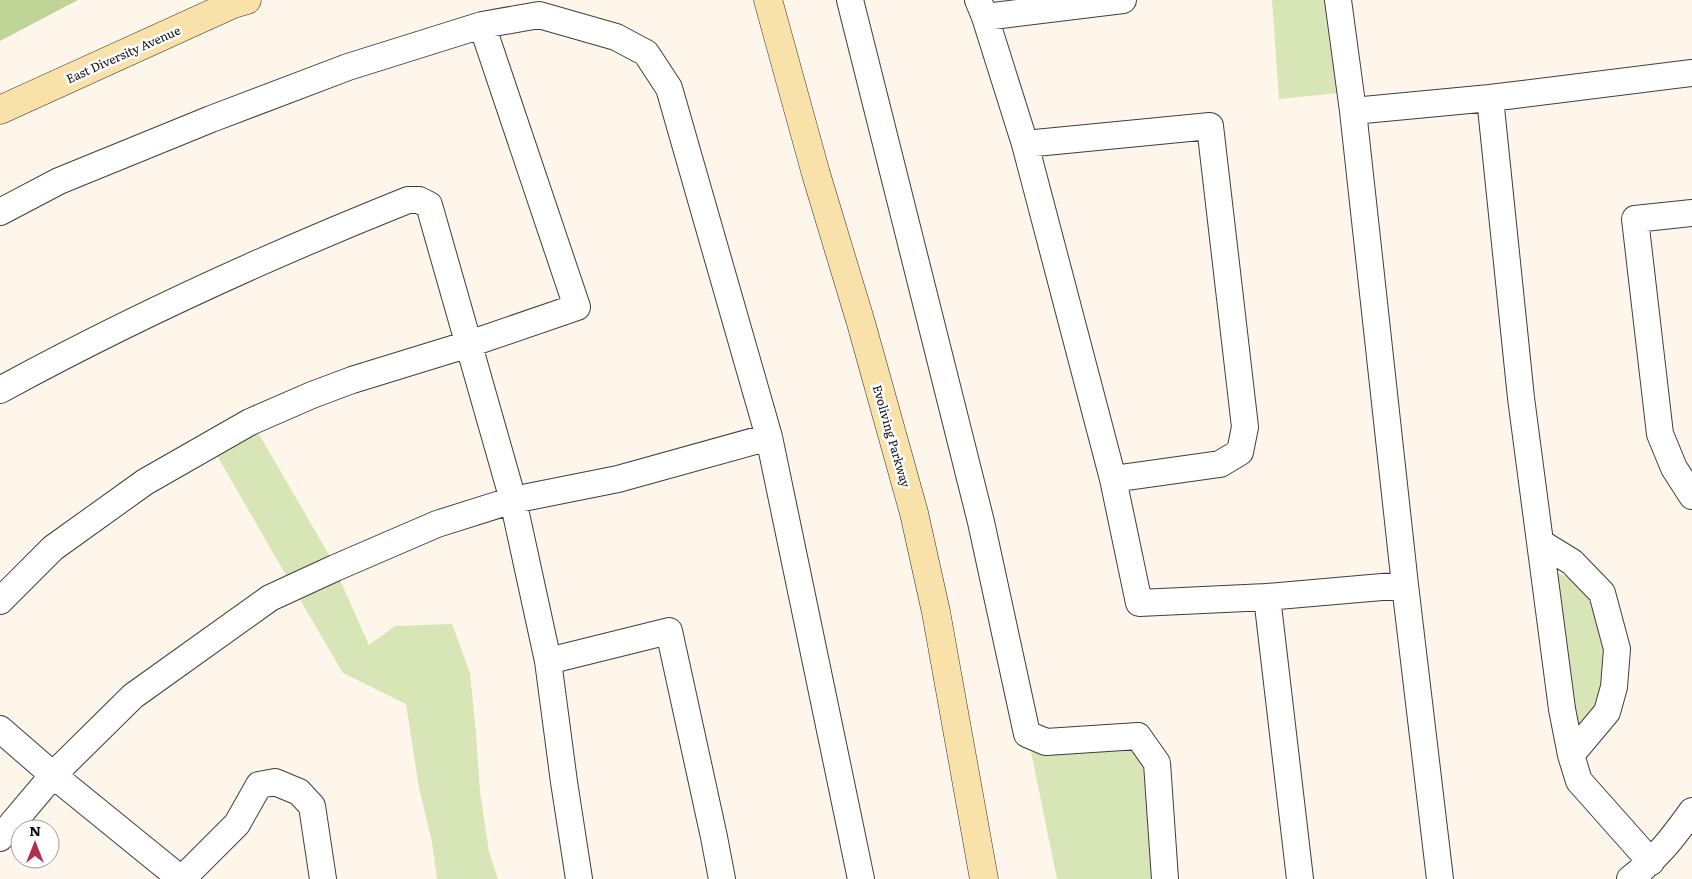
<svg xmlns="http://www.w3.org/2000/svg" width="1692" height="879" font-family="Literata,serif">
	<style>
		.green { fill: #d8e5b7 }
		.forest { fill: #bfd598 }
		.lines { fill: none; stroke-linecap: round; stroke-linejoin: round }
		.street-casing { stroke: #3e3e3e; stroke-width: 28 }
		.secondary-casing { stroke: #2d2d2d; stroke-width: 29 }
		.street { stroke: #fff; stroke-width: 26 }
		.secondary { stroke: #f9e1aa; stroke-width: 28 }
		.labels { text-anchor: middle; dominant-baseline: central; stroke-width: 5; stroke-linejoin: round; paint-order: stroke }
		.street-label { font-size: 12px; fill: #0b0b0b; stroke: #fff }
	</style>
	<rect width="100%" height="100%" fill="#fef6eb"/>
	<!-- green -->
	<path class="green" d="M1272,0H1330L1339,93L1279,99Z
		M256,429L329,555L287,577L215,452Z
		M1551,570L1567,577L1597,601L1610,651L1609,684L1574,744Z
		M339,578L369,645L395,626L452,624L470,673L476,733L480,792L489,852L498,879H437L432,842L419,788L406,704L343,673L299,598Z
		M1029,742L1138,743L1151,766L1160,879H1057Z"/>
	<!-- forest -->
	<path class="forest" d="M0,0H78L0,41Z"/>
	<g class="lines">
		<defs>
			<path id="street" d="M850,0L981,522L1027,734L1046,742L1138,736L1157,763L1165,879
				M978,0L985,17L1025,144L1113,479L1139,603L1267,597L1405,585
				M1338,0L1353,111L1405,585L1440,879
				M985,17L1123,0
				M1490,98L1521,398L1562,709L1571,755L1579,781L1651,862
				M1353,111L1490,98L1692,73
				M1025,144L1210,126L1245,427L1240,452L1220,464L1113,479
				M0,212L59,181L211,119L348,67L482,25L539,15L616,37L646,53L669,88L769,437L861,879
				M1692,213L1635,219L1660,434L1674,468L1692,496
				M0,390C132,318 268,256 408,200H419L429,205L513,500L548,661L564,782L579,879
				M1541,543L1572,562L1602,593L1617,649L1614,687L1607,712L1571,755
				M1267,597L1300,879
				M0,601L53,548L145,482L250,422L312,395L352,380L469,344L577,307L482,25
				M548,661L669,631L714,837L722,879
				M0,729L53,775L181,879
				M0,838L53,775L133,696L270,598L335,568L437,524L513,500L618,479L769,437
				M182,879L237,824L259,785L275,782L299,792L312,806L323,879
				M1630,879C1658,857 1672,839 1692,811"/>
			<path id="secondary" d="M768,0L816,174L861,323L914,513L936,612L984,879
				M0,110L233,4L247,0"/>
		</defs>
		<!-- street casing -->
		<use href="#street" class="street-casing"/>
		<!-- secondary casing -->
		<use href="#secondary" class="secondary-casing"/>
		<!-- street -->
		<use href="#street" class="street"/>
		<!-- secondary -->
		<use href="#secondary" class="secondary"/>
	</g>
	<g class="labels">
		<!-- street labels -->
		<g class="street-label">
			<text transform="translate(123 54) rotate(-24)">East Diversity Avenue</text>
			<text transform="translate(892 436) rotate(74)">Evoliving Parkway</text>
		</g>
	</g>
	<!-- north arrow -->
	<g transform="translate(35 844)"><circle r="24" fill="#ffffff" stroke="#9d9d9d"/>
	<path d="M0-4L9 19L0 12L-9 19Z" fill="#b12e4e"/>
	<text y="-8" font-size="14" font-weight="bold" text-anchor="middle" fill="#0b0b0b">N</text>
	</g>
</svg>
